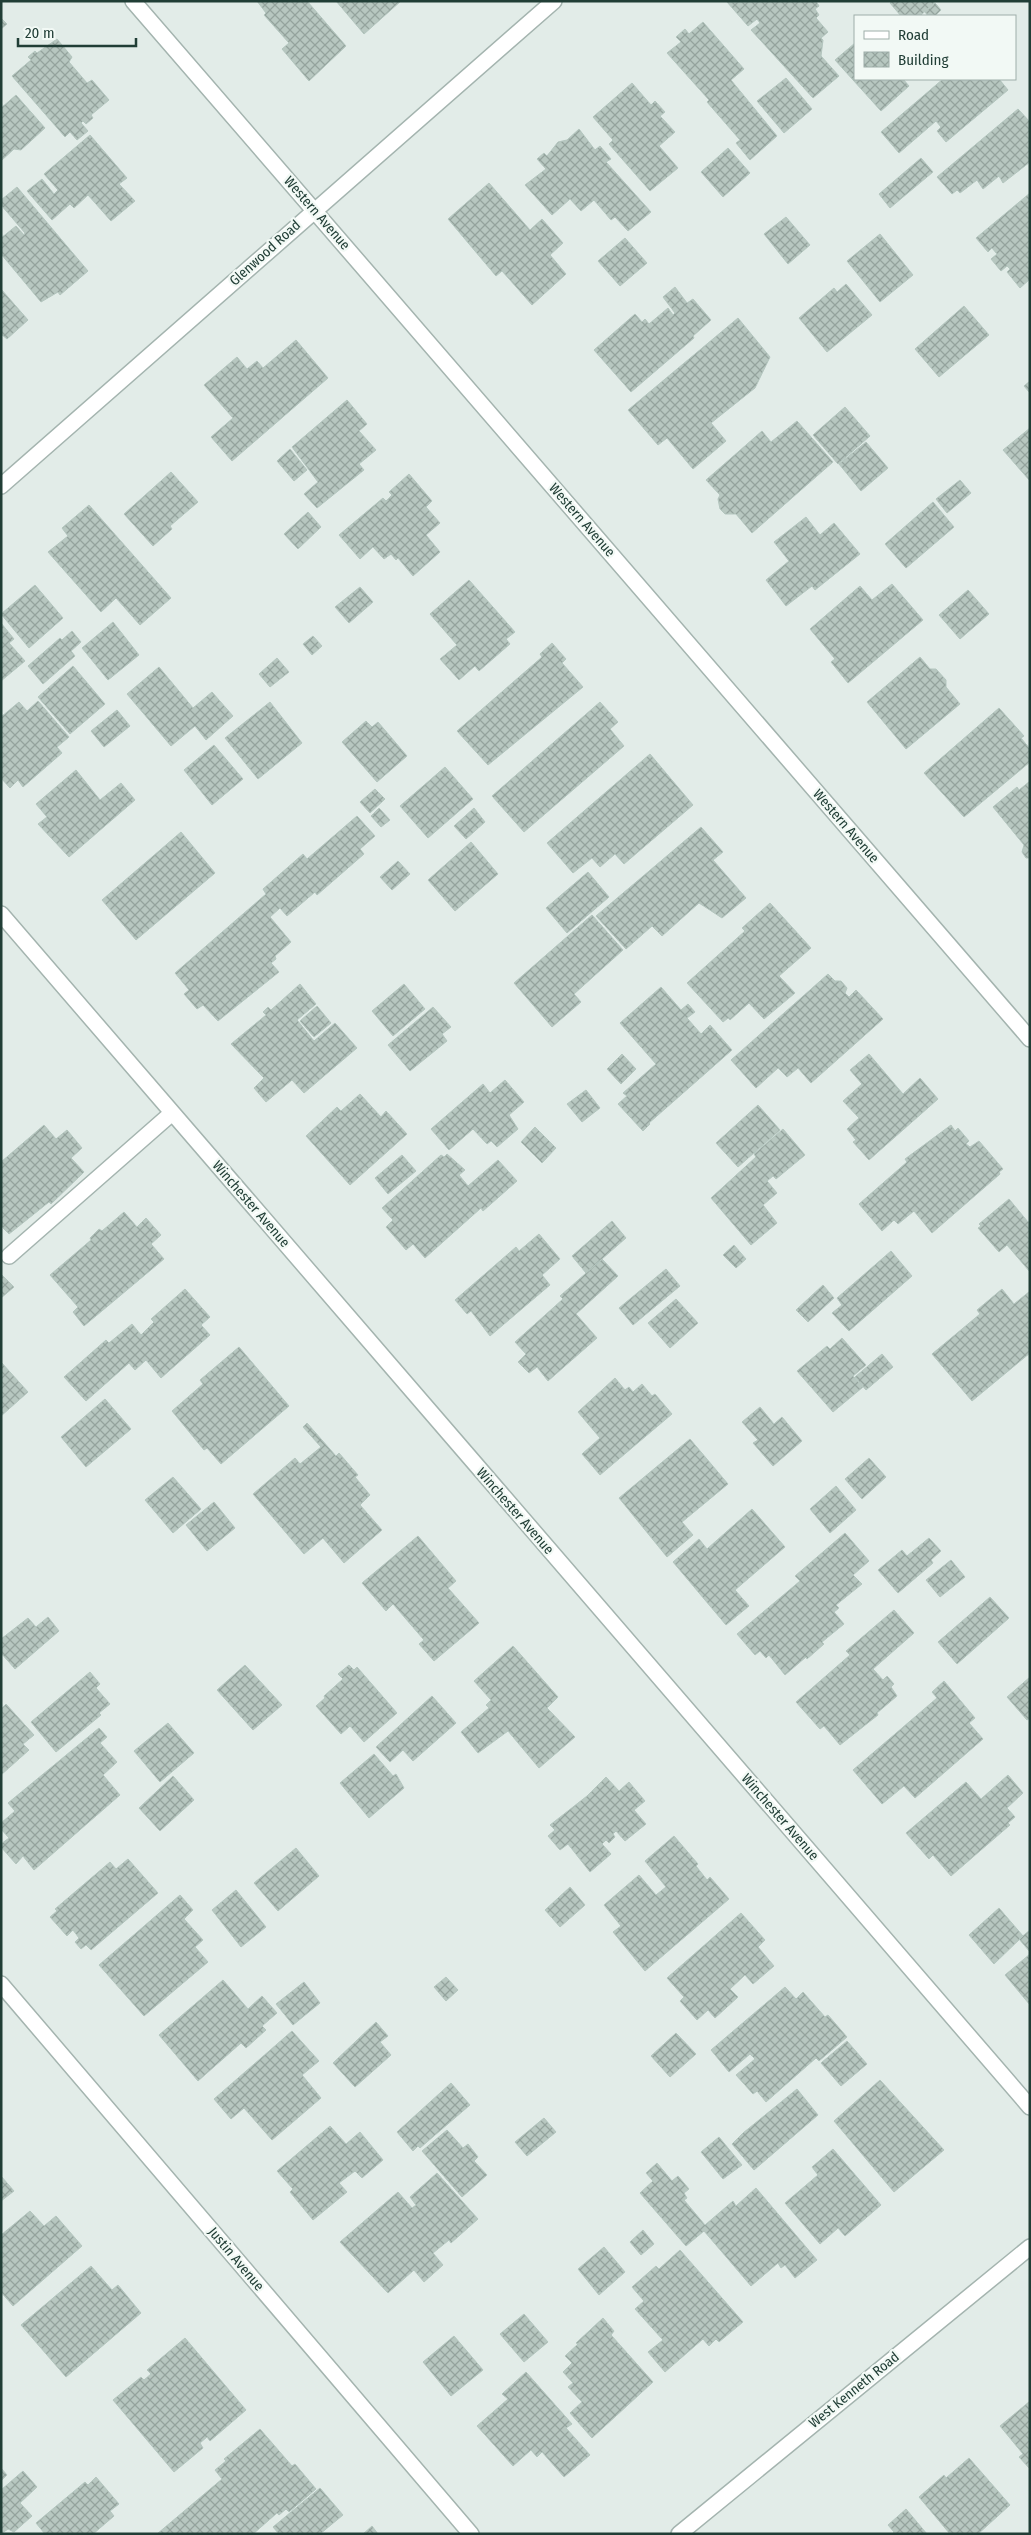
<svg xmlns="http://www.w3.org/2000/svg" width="1031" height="2535" font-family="'Fira Sans Condensed',sans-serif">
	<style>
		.building { fill: url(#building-cross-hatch); stroke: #b4c6bf }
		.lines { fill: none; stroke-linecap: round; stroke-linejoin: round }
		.minor-casing { stroke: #a4b4af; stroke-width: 18 }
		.minor { stroke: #fff; stroke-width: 15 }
		.labels { text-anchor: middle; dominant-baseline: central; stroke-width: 4.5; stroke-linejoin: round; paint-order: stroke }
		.street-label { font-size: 14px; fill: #213e36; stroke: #f2f9f5 }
	</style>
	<defs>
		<pattern id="building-cross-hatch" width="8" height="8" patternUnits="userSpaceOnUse" patternTransform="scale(1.25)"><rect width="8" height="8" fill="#b7c7c0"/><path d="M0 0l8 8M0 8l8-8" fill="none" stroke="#94a39d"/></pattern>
	</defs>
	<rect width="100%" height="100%" fill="#e2ece8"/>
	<!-- building -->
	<path class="building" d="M257,1H307L346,46L309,81L282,49L289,43L264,15L266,13Z
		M336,1H401L364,34Z
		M816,1L819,6L815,9L819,15L816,18L828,32L821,38L823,40L821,56L839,76L813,98L751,30L760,23L757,19L748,26L727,2Z
		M892,1H933L934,3L920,16H901L890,3Z
		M935,3L941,10L935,16H928L925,12Z
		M1,18L7,24L1,29Z
		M703,22L744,69L731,80L777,136L750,160L736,143L740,140L707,102L709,100L667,53L681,42L676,37L685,29L689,34Z
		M57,39L72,57L69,62L87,83L92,80L109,100L91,115L93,118L86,124L83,121L81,123L88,131L77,140L70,132L65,137L12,76L31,60L28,57L35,51L37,53Z
		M855,43V79H903L909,86L881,111L835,60Z
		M786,78L812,109L784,133L757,101Z
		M943,79H999L1008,90L946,142L937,131L941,127L936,121L899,153L881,132Z
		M632,83L651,105L655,101L665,112L660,116L675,132L659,146L678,168L650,191L609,144L613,140L593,117Z
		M16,95L45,128L21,150L14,149L2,160L1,108Z
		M1018,109L1030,122V162L1003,183L999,176L983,189L977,180L960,193L957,190L952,194L937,177Z
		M579,129L595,150L600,146L611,159L606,162L651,212L628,231L615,217L611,220L594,200L581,211L570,199L552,215L525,185L546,169L537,159L544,153L547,156L558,142L567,140Z
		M90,135L127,178L119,184L135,201L111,221L88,195L74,208L70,204L52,220L27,191L42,179L54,194L58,190L44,174Z
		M728,148L750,173L723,197L701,172Z
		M921,158L933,172L890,208L879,194Z
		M489,183L530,230L542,219L563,243L550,255L566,274L532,305L502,271L496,276L448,219Z
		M17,187L88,271L60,295L58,292L41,302L1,254V238L16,226L24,235L25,233L1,205V200Z
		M1030,193V279L1020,288L1007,272L1010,269L1007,266L1001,271L991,259L997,254L992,248L988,252L976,238Z
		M786,217L810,245L788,264L764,234Z
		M880,234L913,275L880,302L847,261Z
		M625,238L647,263L620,286L598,261Z
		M846,284L872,315L827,352L799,318L834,288L837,292Z
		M675,287L687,303L693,299L711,320L693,336L694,338L631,392L594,350L635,314L642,322L645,319L649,324L668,308L673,315L675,313L663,297Z
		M1,289L28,320L7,339L1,334Z
		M964,306L989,335L939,377L915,349Z
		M738,318L770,357L755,388L711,423L726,441L693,469L667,438L658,445L628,410Z
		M296,340L328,378L232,461L211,437L233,418L204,385L237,357L247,369L257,361L263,368Z
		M1030,381V393L1024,386Z
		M347,400L367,424L359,431L376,450L359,464L364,470L317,508L304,494L318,482L292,447Z
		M845,407L870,436L838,464L813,435Z
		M797,421L833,462L752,533L736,514H725L720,509L718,499L720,495L706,480L762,431L771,442Z
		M1030,428V481L1003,450Z
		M866,442L888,468L861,491L839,464Z
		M290,449L307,470L294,481L277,461Z
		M171,472L198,502L170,526L172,529L153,546L124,514Z
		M409,474L432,501L426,507L440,523L426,535L440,552L413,576L398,558L396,560L391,554L384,559L373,547L360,559L339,535L383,498L386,501L392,495L389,492Z
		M960,480L971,493L947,513L936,499Z
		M933,502L954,527L906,568L885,544Z
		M89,505L171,598L140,625L116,598L101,612L48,552L68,536L62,528Z
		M308,512L321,527L298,549L284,534Z
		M806,517L820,535L834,523L860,554L815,590L812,586L786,606L766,580L789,561L774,542Z
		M469,580L515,632L506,639L510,644L479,671L475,666L459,680L440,659L457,645L430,614Z
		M892,584L923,620L848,683L831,662L835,659L810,629L860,586L872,600Z
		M35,585L63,618L29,648L1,614Z
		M360,587L373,602L349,623L335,607Z
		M968,590L989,614L960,639L939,615Z
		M113,622L139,655L108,680L82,648Z
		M1,623L14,639L9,643L25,661L1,681Z
		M72,631L81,642L71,651L75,656L43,684L28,666L60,638L62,640Z
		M313,636L322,646L312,655L303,644Z
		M552,643L566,659L562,663L583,687L488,765L457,731L542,657L540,654Z
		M920,657L930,669H936L946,680V687L960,704L906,749L867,702Z
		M277,658L289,672L270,687L259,674Z
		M73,666L105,704L70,734L38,697Z
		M159,667L193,708L212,692L233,716L206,740L195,726L171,746L127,694Z
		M38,701L69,737L57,747L62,753L23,787L18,780L10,788L1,778V717L19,702L27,711Z
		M270,702L302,743L258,779L225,738Z
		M600,702L618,722L610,729L624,746L524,832L492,796Z
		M999,708L1024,736L1021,738L1030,749V762L964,817L924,773Z
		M117,710L130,726L104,747L91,731Z
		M366,721L372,727L378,722L407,756L377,782L342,742Z
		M214,745L243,779L212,805L184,770Z
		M650,754L693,805L624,864L615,854L600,867L592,858L573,873L547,843Z
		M445,767L473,799L428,838L400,806Z
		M76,770L100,800L121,783L135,800L69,857L38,824L47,817L36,804Z
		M1030,781V858H1026L1022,852L1024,845L993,807L1017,787L1019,790Z
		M375,789L385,799L370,813L360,802Z
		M379,808L390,820L381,827L371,816Z
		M474,808L485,822L466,839L454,826Z
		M357,816L375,836L360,849L364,854L317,895L315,892L287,916L280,908L270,917L291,942L275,956L276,959L271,963L279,972L218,1021L203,1005L197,1009L184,994L189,990L175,973L266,894L263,889L303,854L307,859Z
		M701,827L723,852L713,860L746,898L722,918L699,903L662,936L652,926L626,949L596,916Z
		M181,832L215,873L136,940L102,900Z
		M471,842L498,874L455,911L428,880Z
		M398,861L410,874L392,890L380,877Z
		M588,872L609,897L567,933L546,908Z
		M770,903L811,948L779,976L795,993L764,1019L749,1003L730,1020L728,1018L723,1022L687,983L745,931L742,928Z
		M592,915L623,950L574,994L581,1002L552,1027L514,983Z
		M828,974L835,981H841L847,988L845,993L849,997L856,990L883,1019L811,1083L798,1068L787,1077L778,1068L756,1088L731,1060Z
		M300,984L316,1004L297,1020L314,1041L335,1023L357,1048L304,1093L292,1080L266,1102L254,1088L264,1078L231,1044L266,1015L263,1012L268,1007L271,1010Z
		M404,984L425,1009L393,1036L372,1011Z
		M661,987L681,1010L688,1004L695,1012L687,1018L701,1034L710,1025L732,1050L649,1123L650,1124L643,1131L618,1104L627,1096L623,1093L656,1064L620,1023Z
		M317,1006L331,1023L314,1037L300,1021Z
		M433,1007L451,1027L442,1034L447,1041L410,1071L388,1045Z
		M622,1054L636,1069L621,1084L607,1069Z
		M869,1054L903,1094L920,1078L938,1099L869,1160L853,1142L856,1140L847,1129L859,1118L843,1101L862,1084L850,1070Z
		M505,1080L524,1102L509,1115L518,1129L497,1147L491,1141L487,1144L473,1129L449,1150L431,1129L483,1084L490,1093Z
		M586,1090L600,1108L582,1122L567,1104Z
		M360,1094L381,1117L386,1111L407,1134L350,1185L306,1136L337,1107L341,1111Z
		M758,1105L780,1130L738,1167L716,1143Z
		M44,1125L56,1139L67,1130L82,1148L71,1158L84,1172L51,1204L49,1202L9,1234L1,1226V1162Z
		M951,1125L955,1131L958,1128L969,1141L966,1144L970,1147L979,1141L1003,1169L999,1172L1000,1174L932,1233L914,1211L898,1224L894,1220L882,1231L859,1204L907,1162L905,1159Z
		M535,1127L556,1148L542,1163L521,1142Z
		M783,1129L805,1155L776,1179L773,1176L767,1181L777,1193L763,1205L777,1223L751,1245L711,1198L756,1157L754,1154Z
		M447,1154L465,1170L459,1175L468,1186L498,1160L517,1181L483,1211L481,1208L425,1258L413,1244L406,1250L386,1227L393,1220L382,1208L441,1155L444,1157Z
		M402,1155L416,1171L388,1194L375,1178Z
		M1009,1199L1028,1222L1030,1221V1272L1007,1245L999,1252L978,1228L981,1226L979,1224Z
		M124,1212L137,1227L146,1218L161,1235L151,1244L164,1259L84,1326L73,1312L78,1307L50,1275L91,1240L90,1238L99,1229L102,1231Z
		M612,1221L626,1238L586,1273L572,1256Z
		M539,1234L560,1259L542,1275L550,1285L490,1336L471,1311L467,1314L455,1300L516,1247L519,1251Z
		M734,1245L746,1259L736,1268L723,1255Z
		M891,1251L912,1276L849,1331L832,1313L842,1305L837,1298Z
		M602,1259L618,1276L576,1314L597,1338L548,1381L537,1367L529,1373L518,1362L526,1354L515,1342L563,1299L560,1296Z
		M666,1269L680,1286L633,1325L619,1308Z
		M1,1274L14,1287L1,1298Z
		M823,1285L834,1298L808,1322L796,1310Z
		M185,1289L210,1317L201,1325L210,1335L161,1378L146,1360L135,1370L129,1363L86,1401L64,1377L106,1340L109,1343L132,1324L141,1335L154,1322L151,1319Z
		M1002,1289L1014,1304L1030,1291V1353L972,1401L932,1354L980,1314L977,1310Z
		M676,1299L698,1323L670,1348L648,1323Z
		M842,1338L866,1365L853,1376L863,1387L833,1412L797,1371L827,1346L830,1349Z
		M239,1347L289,1406L221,1464L207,1448L204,1450L172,1411L203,1384L200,1380Z
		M882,1354L893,1367L866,1390L855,1377Z
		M1,1362L28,1392L1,1416Z
		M615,1378L625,1390L629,1387L633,1392L642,1384L652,1396L655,1394L672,1414L600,1475L582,1454L600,1438L578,1412Z
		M105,1399L131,1429L86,1467L61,1437Z
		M760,1407L774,1424L782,1417L802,1441L773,1466L753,1443L758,1440L742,1422Z
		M307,1423L336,1456L339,1453L358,1475L355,1477L370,1495L360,1505L382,1530L344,1563L323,1538L304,1554L253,1494L295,1458L300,1464L321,1447L303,1427Z
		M690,1439L728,1484L682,1522L693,1535L667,1557L619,1498Z
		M869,1458L886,1477L862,1499L845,1479Z
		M173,1477L201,1509L173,1533L145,1500Z
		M836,1486L856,1510L830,1533L810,1509Z
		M214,1502L235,1528L207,1551L186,1525Z
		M752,1509L785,1547L735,1590L749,1606L726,1625L673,1562L699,1539L707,1549Z
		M845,1533L869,1561L853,1575L862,1584L836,1605L839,1608L834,1612L844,1624L822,1642L824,1644L807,1659L806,1657L785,1675L769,1655L766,1658L760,1651L755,1655L737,1634L800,1581L795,1576Z
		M418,1536L456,1581L448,1588L479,1623L434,1661L419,1644L424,1640L393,1604L386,1611L362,1583Z
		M929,1538L941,1551L931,1560L933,1563L898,1593L878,1570L902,1550L907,1556Z
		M951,1560L965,1577L940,1597L926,1580Z
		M990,1597L1009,1618L957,1664L938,1642Z
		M894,1610L914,1633L873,1669L883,1680L887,1676L894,1684L891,1687L897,1696L877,1713L878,1715L840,1745L824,1726L820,1729L796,1702L850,1655L846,1651Z
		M48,1617L59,1631L15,1669L1,1653V1639L28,1618L36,1627Z
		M513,1646L558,1697L547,1708L575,1737L539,1768L508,1731L478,1753L461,1732L489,1708L486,1705L491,1700L474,1681Z
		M245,1665L282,1705L253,1730L217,1690Z
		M349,1665L354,1670L357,1667L397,1713L364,1742L350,1726L341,1734L316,1706L325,1698L324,1696L343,1679L338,1674Z
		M90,1672L100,1684L96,1688L110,1704L99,1713L101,1715L56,1752L31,1722Z
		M1030,1677V1718L1027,1720L1007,1697Z
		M944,1681L975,1718L969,1723L983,1739L915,1798L904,1786L882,1804L853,1770L937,1698L932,1692Z
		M432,1696L456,1723L413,1761L403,1750L390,1762L376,1747Z
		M6,1704L34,1735L23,1744L29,1750L1,1775V1709Z
		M168,1723L194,1753L160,1782L134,1751Z
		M99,1728L107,1737L100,1743L117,1762L103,1775L120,1795L34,1870L23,1856L16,1864L1,1847V1844L9,1838L1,1829V1823L15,1811L8,1803Z
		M374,1754L393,1776L396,1774L404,1788L369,1818L340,1783Z
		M1008,1775L1023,1793L1007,1808L1015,1817L1008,1823L1010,1825L951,1876L933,1855L929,1859L906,1833L966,1782L981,1799Z
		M173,1776L194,1800L160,1831L139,1808Z
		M606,1777L619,1791L629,1782L645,1801L634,1810L646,1824L625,1841L616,1831L613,1834L615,1837L609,1843L606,1840L602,1844L611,1854L590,1872L568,1844L560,1850L548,1836L555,1830L550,1825L587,1796Z
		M674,1836L698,1864L696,1866L707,1880L710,1877L729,1899L645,1971L613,1932L621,1926L604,1905L639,1875L656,1895L666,1887L645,1861Z
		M296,1848L319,1876L278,1911L254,1883Z
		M128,1859L158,1893L91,1950L86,1945L81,1949L75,1942L79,1938L73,1930L67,1936L50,1917L57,1911L55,1909L110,1862L116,1869Z
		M570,1887L585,1905L560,1927L545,1910Z
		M236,1890L266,1927L241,1947L212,1910Z
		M180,1895L193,1910L184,1919L203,1940L195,1947L208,1962L144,2016L99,1965Z
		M999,1908L1023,1936L994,1964L969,1935Z
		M741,1913L765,1940L758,1947L774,1966L753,1984L745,1975L730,1989L738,1997L715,2018L708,2010L697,2020L680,2001L684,1997L667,1978Z
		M1030,1930V1952L1019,1939Z
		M1030,1954V2005L1005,1975Z
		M446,1977L458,1990L446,2001L434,1987Z
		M223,1980L248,2009L262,1996L277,2013L262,2026L266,2030L246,2048L241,2043L198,2081L159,2035Z
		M304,1982L320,2003L293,2025L276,2004Z
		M785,1987L796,1999L803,1992L825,2017L828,2015L847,2037L819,2061L816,2058L766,2102L757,2091L753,2094L736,2075L755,2059L750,2054L729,2072L711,2050Z
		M376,2022L388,2036L380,2042L391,2055L355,2087L333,2063Z
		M292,2031L319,2061L302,2075L321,2098L272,2140L244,2108L231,2119L214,2099Z
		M676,2033L696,2054L670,2077L651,2056Z
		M847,2041L867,2064L841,2086L821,2063Z
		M880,2080L944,2150L894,2192L834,2121Z
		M451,2083L470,2105L420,2148L418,2146L413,2151L397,2132Z
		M797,2089L818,2115L754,2170L732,2144L743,2133Z
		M544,2118L556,2132L527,2156L515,2142Z
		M330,2126L346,2144L360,2132L383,2160L362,2178L355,2171L339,2183L347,2192L313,2220L290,2192L293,2189L277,2171Z
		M447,2130L463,2148L468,2144L478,2157L474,2161L487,2175L462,2197L422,2151Z
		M719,2137L742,2165L723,2179L701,2152Z
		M833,2149L881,2205L845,2236L838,2228L820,2244L785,2203L818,2175L812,2167Z
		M657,2163L672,2181L678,2176L689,2189L684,2193L687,2198L684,2200L705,2225L733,2201L736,2206L756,2188L817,2260L795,2278L785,2265L781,2268L778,2263L751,2286L704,2231L686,2246L640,2193L653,2181L646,2173Z
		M437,2173L478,2219L451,2243L449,2240L433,2253L443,2265L424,2282L414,2270L388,2293L340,2242L398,2192L412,2208L416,2205L410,2197Z
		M1,2176L14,2191L1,2201Z
		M30,2211L44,2226L56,2216L82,2246L13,2306L1,2292V2235Z
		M643,2230L654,2244L641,2255L630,2242Z
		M604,2247L625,2272L599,2295L578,2269Z
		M680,2250L743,2322L719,2342L716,2339L709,2346L703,2339L665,2372L648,2352L663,2340L635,2309L644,2301L632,2287L656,2266L659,2269Z
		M91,2266L112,2290L118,2285L141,2313L66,2377L21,2325Z
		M524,2314L548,2342L524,2362L500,2334Z
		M603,2318L614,2331L611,2335L653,2382L592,2438L570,2413L582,2402L568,2387L573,2383L563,2372L572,2363L565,2356L578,2344L576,2343Z
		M454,2336L483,2370L451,2396L423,2362Z
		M185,2338L246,2410L210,2441L207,2437L200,2443L203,2448L174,2472L113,2400L141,2377L144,2380L151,2374L147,2370Z
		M526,2372L572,2424L566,2428L590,2455L564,2477L542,2452L537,2457L531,2450L513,2466L477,2426L508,2399L502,2394Z
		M1030,2401V2469L1019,2457L1023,2454L1000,2426Z
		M260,2429L292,2466L295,2464L316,2489L289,2512L286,2509L279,2515L277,2513L253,2534H157L222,2479L215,2470L226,2461L224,2459Z
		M969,2458L1010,2505L978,2534H950L919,2497L944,2475L946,2478Z
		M1,2468L7,2475L1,2481Z
		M23,2471L37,2487L20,2503L32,2516L14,2532L8,2529L1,2534V2490Z
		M96,2477L119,2504L110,2511L114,2516L93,2534H45L36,2523L85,2482L88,2485Z
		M320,2488L343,2515L320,2534H279L273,2527Z
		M906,2509L927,2534H892L894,2532L888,2525Z
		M372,2526L378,2534H363Z"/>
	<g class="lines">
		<defs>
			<path id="minor" d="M133,1L1030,1039
				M1,486L554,1
				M1,914L1030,2107
				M9,1256L172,1113
				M1,1984L471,2534
				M679,2534L1030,2247"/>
		</defs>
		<!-- minor casing -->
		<use href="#minor" class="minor-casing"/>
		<!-- minor -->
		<use href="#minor" class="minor"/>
	</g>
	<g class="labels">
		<!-- street labels -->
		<g class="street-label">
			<text transform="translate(317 213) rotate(49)">Western Avenue</text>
			<text transform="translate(265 253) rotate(-42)">Glenwood Road</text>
			<text transform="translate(582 520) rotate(49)">Western Avenue</text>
			<text transform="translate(846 826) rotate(49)">Western Avenue</text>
			<text transform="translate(251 1204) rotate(49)">Winchester Avenue</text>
			<text transform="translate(515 1511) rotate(49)">Winchester Avenue</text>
			<text transform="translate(780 1817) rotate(49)">Winchester Avenue</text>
			<text transform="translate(236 2259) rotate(50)">Justin Avenue</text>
			<text transform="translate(854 2390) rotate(-39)">West Kenneth Road</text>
		</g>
	</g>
	<!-- border -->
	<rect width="1031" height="2535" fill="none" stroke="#213e36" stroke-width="5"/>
	<!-- legend -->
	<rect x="854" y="15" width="162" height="65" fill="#f2f9f5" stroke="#9eaea9"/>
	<rect x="864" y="31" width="25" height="8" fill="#ffffff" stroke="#9eaea9"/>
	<text x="898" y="40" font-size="15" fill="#213e36">Road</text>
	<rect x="864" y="52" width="25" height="15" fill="url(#building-cross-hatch)" stroke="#9eaea9"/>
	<text x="898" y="65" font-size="15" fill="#213e36">Building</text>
	<!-- scale -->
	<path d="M18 38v8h118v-8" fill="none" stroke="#213e36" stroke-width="2.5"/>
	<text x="25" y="38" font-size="15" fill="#213e36" stroke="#f2f9f5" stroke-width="4" paint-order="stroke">20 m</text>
</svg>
